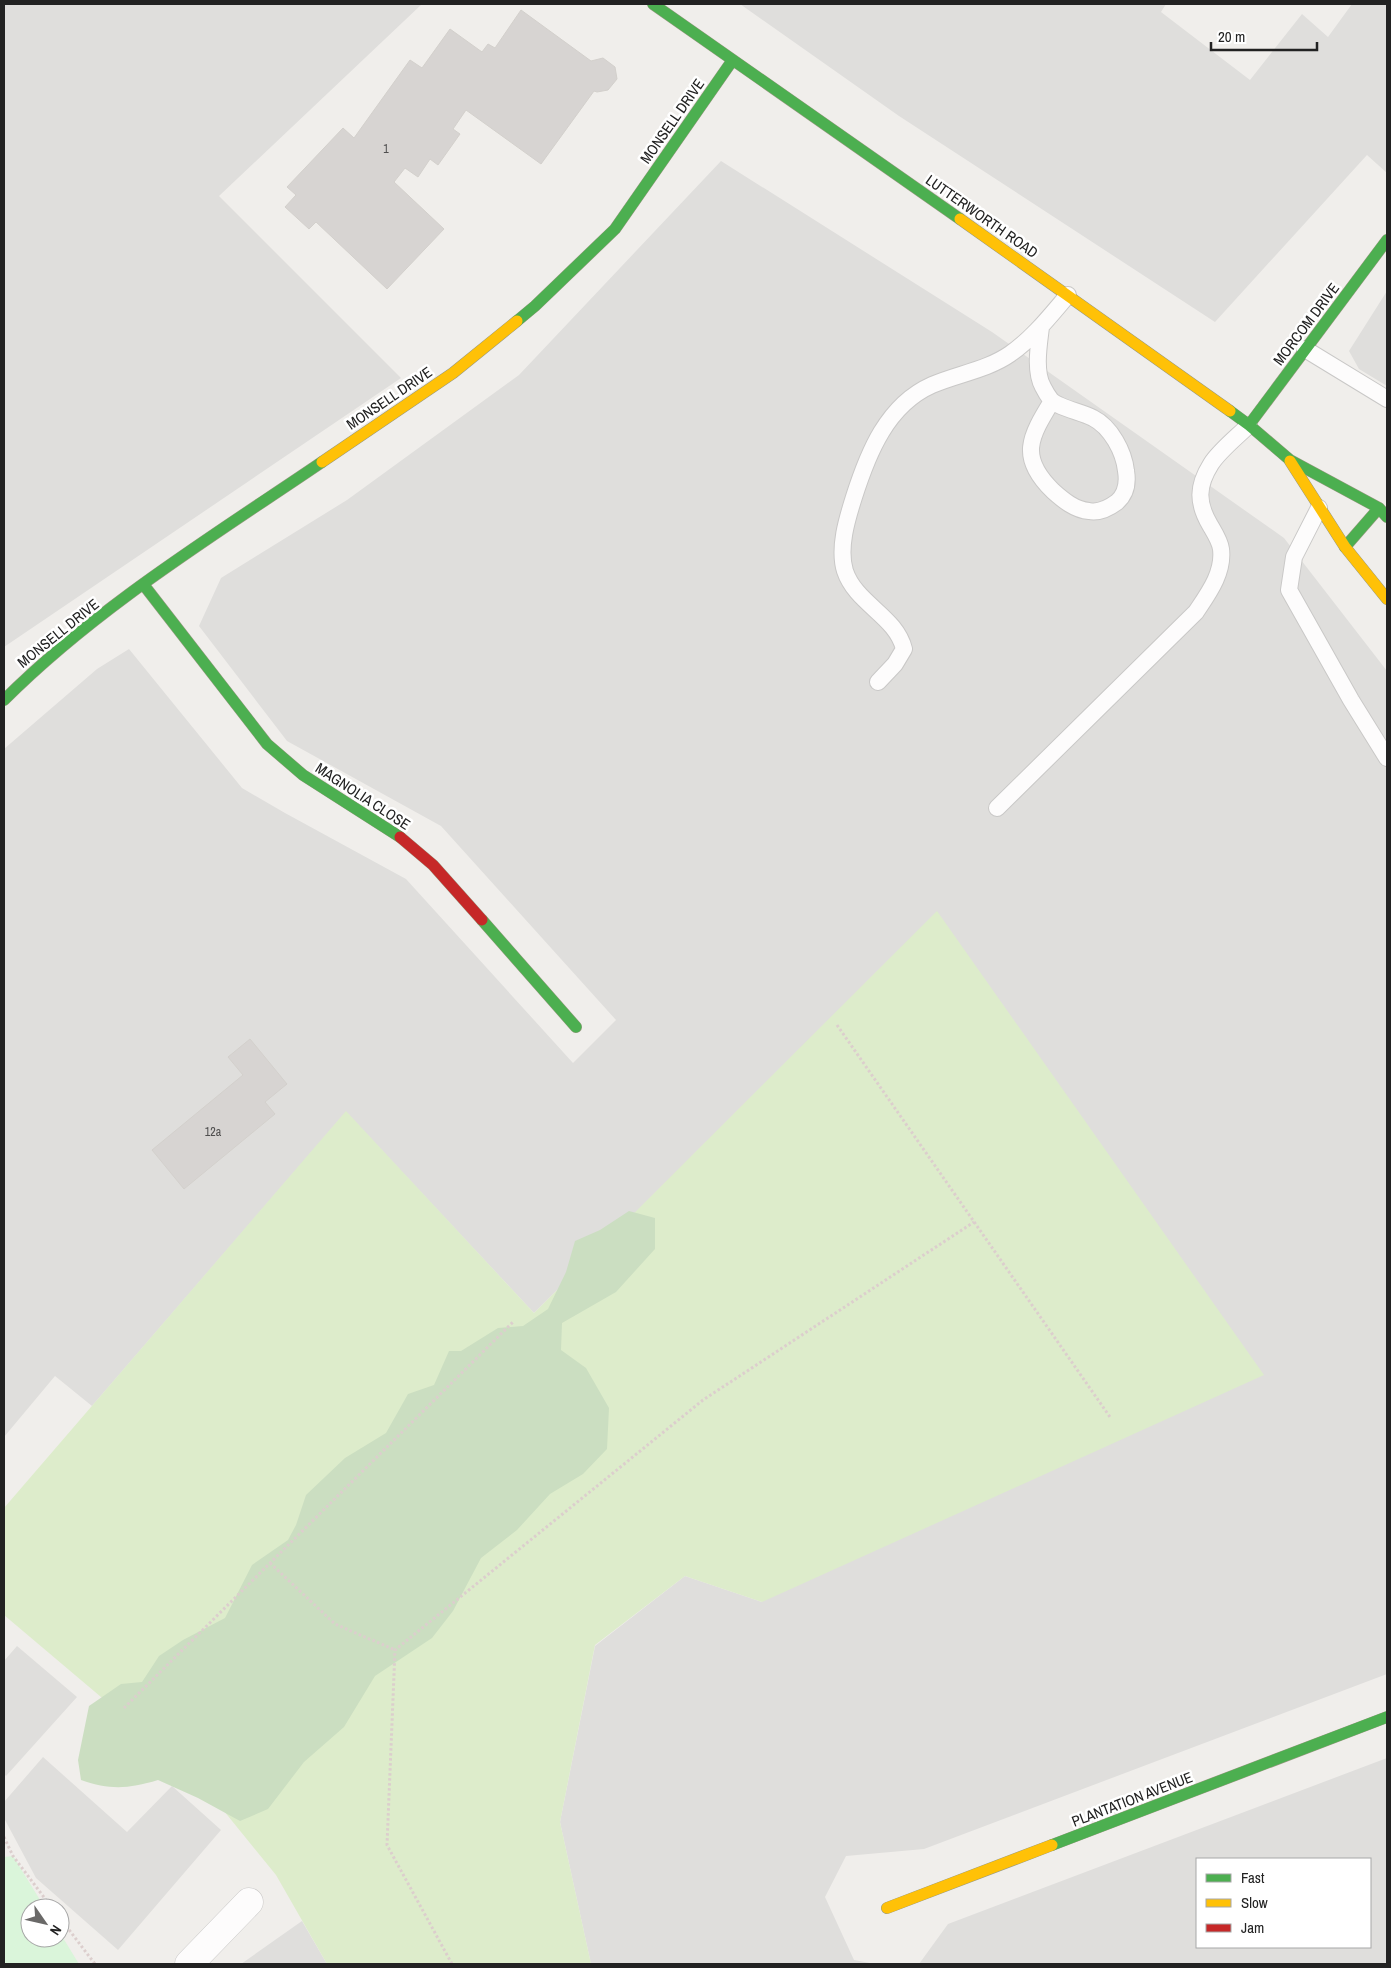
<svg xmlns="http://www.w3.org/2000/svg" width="1391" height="1968" font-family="'Archivo Narrow',sans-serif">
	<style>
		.residential { fill: #dfdedc; fill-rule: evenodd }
		.grass { fill: #ddeccb }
		.forest { fill: #cbdec1 }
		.park { fill: #daf5da }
		.building { fill: #d7d4d2; stroke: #d3d0cc }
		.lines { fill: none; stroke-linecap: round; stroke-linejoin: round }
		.lane-casing { stroke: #c9c8c7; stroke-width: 18 }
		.street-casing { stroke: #c9c8c7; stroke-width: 29 }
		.fast-casing { stroke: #999a82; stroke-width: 12 }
		.slow-casing { stroke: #999a82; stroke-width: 12 }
		.jam-casing { stroke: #999a82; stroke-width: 12 }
		.path { stroke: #dccecd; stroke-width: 3; stroke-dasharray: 2.5 2.5; stroke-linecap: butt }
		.lane { stroke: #fdfcfc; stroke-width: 16 }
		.street { stroke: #fdfcfc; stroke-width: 28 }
		.fast { stroke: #4caf50; stroke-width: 11 }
		.slow { stroke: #ffc107; stroke-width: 11 }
		.jam { stroke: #c62828; stroke-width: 11 }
		.labels { text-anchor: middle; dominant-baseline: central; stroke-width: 5; stroke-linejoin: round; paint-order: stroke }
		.number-label { font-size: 12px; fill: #4f4e4e }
		.street-label { font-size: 15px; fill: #222; stroke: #fff }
	</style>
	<rect width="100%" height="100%" fill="#f0eeeb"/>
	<!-- residential -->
	<path class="residential" d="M4,4H422L219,196L401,378L4,647Z
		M740,4H1166L1161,12L1250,80L1302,14L1328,37L1352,4H1387V173L1367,155L1215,322L899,116Z
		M721,161L992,332L1284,538L1387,671V1674L924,1849L846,1856L825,1897L854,1960L875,1964H591L560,1822L595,1646L685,1576L762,1602L938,912L534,1313L346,1112L92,1406L55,1376L4,1437V749L97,669L129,649L242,788L285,813L406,879L573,1063L616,1020L441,826L287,741L199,626L221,578L347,500L519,375Z
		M1387,291V386L1359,369L1349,351Z
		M17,1646L77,1697L6,1776L4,1774V1661Z
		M43,1757L127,1832L172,1786L221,1830L118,1950L36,1878L4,1818V1802Z
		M1387,1758V1964H919L948,1924ZM1197,1859H1370V1947H1197Z
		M302,1921L327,1964H241Z"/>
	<!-- grass -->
	<path class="grass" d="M937,911L1264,1375L762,1602L685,1576L595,1645L560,1822L591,1964H327L276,1875L198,1779L4,1615V1508L346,1111L534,1313Z"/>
	<!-- forest -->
	<path class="forest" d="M629,1211L655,1218V1249L616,1292L562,1323L561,1350L586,1368L609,1408L607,1449L583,1474L550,1494L517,1530L481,1558L453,1611L432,1638L375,1676L344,1727L304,1762L268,1809L240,1821L198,1798L158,1780C128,1789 110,1790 81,1780L78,1760L89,1706L121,1684L142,1682L159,1656L183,1640L225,1618L252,1565L288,1540L296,1525L306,1495L345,1458L386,1433L408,1394L434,1385L449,1351H461L498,1328L523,1326L548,1309L566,1272L575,1241L600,1230Z"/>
	<!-- park -->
	<path class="park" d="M13,1856L45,1908H30V1938H60V1933L79,1964H4V1857Z"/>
	<!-- building -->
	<path class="building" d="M521,10L591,61L603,58L615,67L617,79L608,90L597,92L594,91L541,164L466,110L453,129L460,134L438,165L430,159L418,177L405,168L394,182L444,229L387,289L316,222L309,229L285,207L296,195L287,187L343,128L354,138L410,60L422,68L450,29L482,52L488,44L495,48Z
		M250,1039L287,1084L265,1102L275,1114L184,1189L152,1150L243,1075L228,1057Z"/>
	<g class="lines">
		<defs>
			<path id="lane" d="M1041,327C1039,344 1034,371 1043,387C1045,391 1048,396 1051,400C1059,408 1082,412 1093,418C1111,427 1124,452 1126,471C1128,483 1126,494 1117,502C1109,508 1099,513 1089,511C1075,510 1063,500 1053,491C1018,457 1030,437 1052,401
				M1305,349L1387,399
				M1319,508L1294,557L1289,590L1351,700L1387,758
				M878,682L895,664L904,649C896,616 856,604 845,571C838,548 847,519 854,497C868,453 887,405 932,385C957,374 987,370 1010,354C1033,338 1050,316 1068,295
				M997,808L1196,612C1208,594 1224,573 1221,549C1220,541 1214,532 1210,525C1197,503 1197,486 1211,464C1219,451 1238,436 1249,425"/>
			<path id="street" d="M189,1964L249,1902"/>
			<path id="fast" d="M653,4L960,219
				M517,321L535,306L615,229L732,61
				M1230,411L1249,425L1290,460L1379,508L1387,517
				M1249,425L1387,240
				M1345,547L1379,508
				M143,584L267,744L303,775L400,837
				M4,700C97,607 213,536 322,462
				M482,920L576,1027
				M1052,1845L1387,1717"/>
			<path id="slow" d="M960,219L1230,411
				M1290,461L1345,547L1387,599
				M322,462L453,373L517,321
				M887,1908L1052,1845"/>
			<path id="jam" d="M400,837L433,865L482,920"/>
		</defs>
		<!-- lane casing -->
		<use href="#lane" class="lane-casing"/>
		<!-- street casing -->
		<use href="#street" class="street-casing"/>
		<!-- fast casing -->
		<use href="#fast" class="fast-casing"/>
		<!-- slow casing -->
		<use href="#slow" class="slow-casing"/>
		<!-- jam casing -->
		<use href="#jam" class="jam-casing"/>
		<!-- path -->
		<path class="path" d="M837,1025L1110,1417
			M270,1563L335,1624L395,1650
			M124,1708L514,1321
			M4,1837L13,1856L52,1908
			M60,1918L95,1964
			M452,1964L387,1845L395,1650L703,1400L974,1222"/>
		<!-- lane -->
		<use href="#lane" class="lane"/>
		<!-- street -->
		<use href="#street" class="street"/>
		<!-- fast -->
		<use href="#fast" class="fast"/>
		<!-- slow -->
		<use href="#slow" class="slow"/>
		<!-- jam -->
		<use href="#jam" class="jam"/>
	</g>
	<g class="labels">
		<!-- number labels -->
		<g class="number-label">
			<text x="386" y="149">1</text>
			<text x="213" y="1132">12a</text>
		</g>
		<!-- street labels -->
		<g class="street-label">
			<text transform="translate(672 121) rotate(-55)">MONSELL DRIVE</text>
			<text transform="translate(982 216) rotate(35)">LUTTERWORTH ROAD</text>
			<text transform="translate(1306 324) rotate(-53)">MORCOM DRIVE</text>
			<text transform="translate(389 398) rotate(-34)">MONSELL DRIVE</text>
			<text transform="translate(58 633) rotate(-39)">MONSELL DRIVE</text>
			<text transform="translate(363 796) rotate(33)">MAGNOLIA CLOSE</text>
			<text transform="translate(1132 1799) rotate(-21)">PLANTATION AVENUE</text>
		</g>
	</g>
	<!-- border -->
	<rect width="1391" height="1968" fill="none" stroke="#222222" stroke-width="10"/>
	<!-- legend -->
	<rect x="1196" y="1858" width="175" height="90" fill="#ffffff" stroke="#a7a7a7"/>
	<rect x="1206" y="1874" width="25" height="8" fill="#4caf50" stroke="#a7a7a7"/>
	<text x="1241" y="1883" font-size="15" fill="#222222">Fast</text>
	<rect x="1206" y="1899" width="25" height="8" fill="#ffc107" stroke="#a7a7a7"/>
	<text x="1241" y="1908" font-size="15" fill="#222222">Slow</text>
	<rect x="1206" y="1924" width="25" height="8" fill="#c62828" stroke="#a7a7a7"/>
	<text x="1241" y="1933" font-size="15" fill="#222222">Jam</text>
	<!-- north arrow -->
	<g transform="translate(45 1923) rotate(124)"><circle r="24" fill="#ffffff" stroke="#a7a7a7"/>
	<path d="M0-4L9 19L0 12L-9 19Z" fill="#6a6968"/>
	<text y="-8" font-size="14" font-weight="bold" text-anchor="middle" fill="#222222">N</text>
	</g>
	<!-- scale -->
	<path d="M1211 42v8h106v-8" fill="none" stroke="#222222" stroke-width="2.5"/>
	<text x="1218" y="42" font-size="15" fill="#222222" stroke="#ffffff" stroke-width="4" paint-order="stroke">20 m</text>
</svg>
